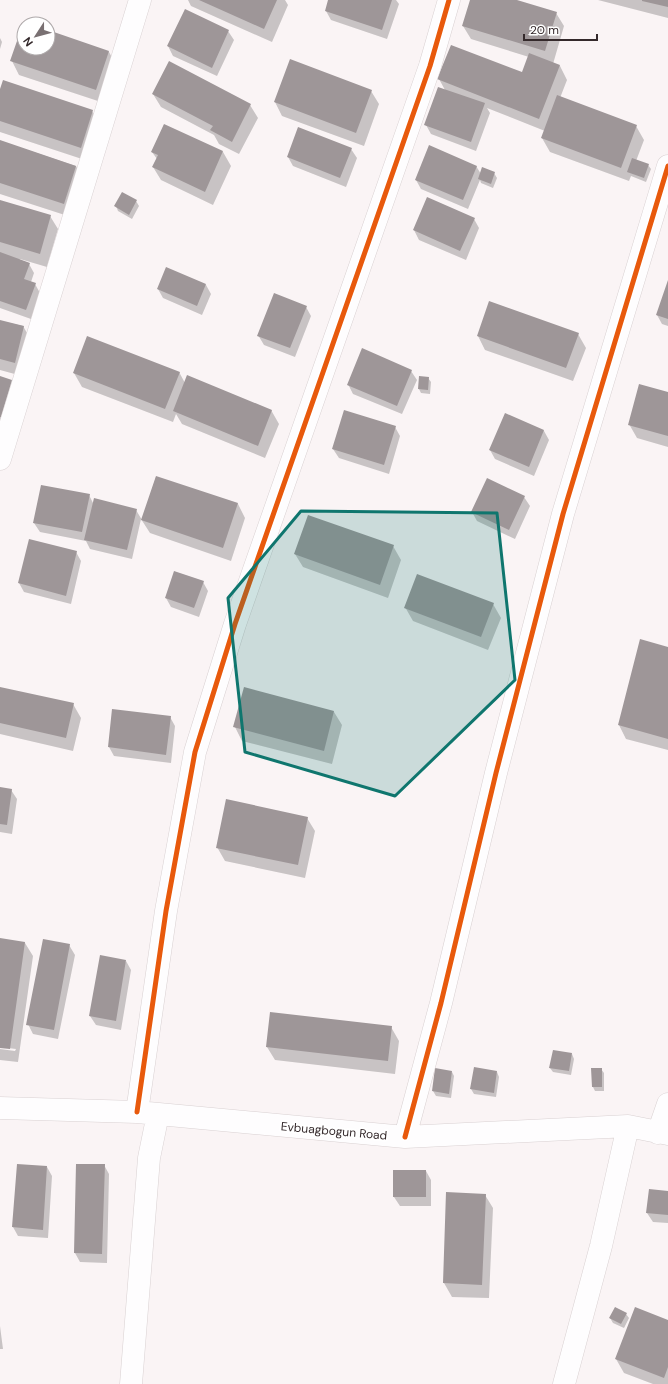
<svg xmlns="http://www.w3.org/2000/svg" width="668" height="1384" font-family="'DM Sans',sans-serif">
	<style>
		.shadow { fill: #0003 }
		.building { fill: #9e9698 }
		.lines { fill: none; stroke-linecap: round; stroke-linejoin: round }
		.minor-casing { stroke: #d9d1d2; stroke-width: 23 }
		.minor { stroke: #fefdfe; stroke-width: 22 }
		.cycleway-casing { stroke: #fff; stroke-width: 8 }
		.cycleway { stroke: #e8590c; stroke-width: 5 }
		.marked { fill: #0f766e; fill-opacity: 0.2; stroke: #0f766e; stroke-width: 3; stroke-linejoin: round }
		.labels { text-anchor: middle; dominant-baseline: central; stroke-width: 4; stroke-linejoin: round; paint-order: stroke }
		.street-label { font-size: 12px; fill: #34292b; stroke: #fff }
	</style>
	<rect width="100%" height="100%" fill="#faf4f5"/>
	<!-- shadow -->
	<path class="shadow" d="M188,0H285L288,5L272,42L191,6Z
		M329,0H396L399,4L387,39L331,20L326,11Z
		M471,0H513L556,13L564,26L553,64L560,66L567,80L560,98L636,126L644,140L636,161L648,165L651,169L646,182L631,176L629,181L550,152L542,138L545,131L487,108L490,113L476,151L431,134L426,125L445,90L439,79L522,74L529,57L471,39L463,26Z
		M598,0H668V18Z
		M24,23L27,24H24V48H48V31L109,52L116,65L104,103L19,75L12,61Z
		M228,31L234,40L217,76L173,56L168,46Z
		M0,38L2,42L0,49Z
		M371,91L379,104L364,146L282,116L275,102Z
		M0,92L92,111L100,124L88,161L0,132Z
		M153,94L250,105L258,118L239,154L219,144L214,135L161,107Z
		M164,125L223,152L231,166L213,205L161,180L153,167L157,159L152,152Z
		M0,141L76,166L83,180L71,217L0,194Z
		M351,149L357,158L346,187L293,166L288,157Z
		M476,166L481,174L494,173L497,178L493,188L481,183L480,180L468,209L421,189L416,180Z
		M0,201L50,216L58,229L47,267L20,259L19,260L29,264L34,273L31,282L35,284L40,293L31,319L0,308Z
		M136,201L139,206L132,219L118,211L116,206Z
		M474,219L479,228L466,260L419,240L414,230Z
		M668,283V326L662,324L657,315Z
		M206,285L211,294L202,315L163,298L158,289Z
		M490,302L578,334L586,348L573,381L485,350L478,336Z
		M306,307L311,316L295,357L264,345L258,335Z
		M0,321L23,326L31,340L22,376L0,370Z
		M411,371L417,380L402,414L353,394L348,384Z
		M179,372L185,383L271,410L279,424L265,458L182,424L176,414L173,422L82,387L74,373Z
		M0,377L12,381L17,390L0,424Z
		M428,378L431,382L430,394L421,393L419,389Z
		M668,393V447L637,438L629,424Z
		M505,415L544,431L549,440L534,476L495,459L490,450Z
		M395,427L400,436L389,474L339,458L333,449Z
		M156,477L238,504L245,518L231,561L150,533L141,519L132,559L90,549L86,541L40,532L34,523L89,495L93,503L136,510L142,520Z
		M524,497L530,506L515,539L477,521L472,512Z
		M393,546L401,560L388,598L303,567L295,554Z
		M76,552L81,561L71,604L24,592L19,583Z
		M203,582L208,591L199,617L171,607L166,598Z
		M493,604L501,618L488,650L413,621L405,607Z
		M641,640L668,648V750L626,739L619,725Z
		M0,688L73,704L81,718L73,751L0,734Z
		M113,710L170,717L175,726L171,763L114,756L109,747Z
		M334,712L342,725L332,764L242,741L235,727Z
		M0,788L11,790L17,799L12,834L0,832Z
		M307,818L315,831L305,878L225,861L217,847Z
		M0,939L25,943L33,956L18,1062L0,1060V1049L15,1051L16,1049L0,1047Z
		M69,945L75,955L58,1039L33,1034L28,1024Z
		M126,961L131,970L121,1030L96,1025L90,1016Z
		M391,1027L399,1041L395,1074L275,1060L267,1047Z
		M572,1054L574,1059L571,1075L553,1072L550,1068Z
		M601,1069L604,1073V1091H595L593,1087Z
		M452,1072L454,1076L451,1098L436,1096L433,1091Z
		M497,1072L499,1077L496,1097L474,1094L471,1089Z
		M104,1165L109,1174L107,1263L80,1262L75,1253Z
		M47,1167L52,1176L48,1238L18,1236L13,1227Z
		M426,1171L431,1180V1206H400L394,1197Z
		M668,1192V1223L653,1222L647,1213Z
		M485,1195L493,1208L489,1298L452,1297L444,1283Z
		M626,1314L629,1318L624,1328L613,1323L610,1318Z
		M668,1321V1384H653L624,1373L616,1359Z
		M0,1326L3,1349H0Z"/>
	<!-- building -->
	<path class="building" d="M199,0H277L264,29Z
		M328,0H392L382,30L325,11Z
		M470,0H517L557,12L545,51L462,26Z
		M642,0H668V7L642,1Z
		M185,9L229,30L212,68L167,46Z
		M24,21L29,24H24V48H48V30L109,51L96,90L10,61Z
		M451,45L522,72L529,53L560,65L539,119L437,79Z
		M290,59L372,90L356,133L274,102Z
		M169,61L251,104L232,142L210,130L213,126L152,94Z
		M3,80L93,110L81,148L0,121V89Z
		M438,87L485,103L471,142L424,125Z
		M557,95L637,125L621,168L541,138Z
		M164,124L223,151L205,192L152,167L158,155L151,152Z
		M298,127L352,148L340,178L287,157Z
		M0,140L76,166L64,204L0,183Z
		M429,145L477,166L463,200L415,180Z
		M632,158L649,164L644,178L627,172Z
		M482,167L495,172L491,184L478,179Z
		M122,192L137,200L129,215L114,206Z
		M427,197L475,218L460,251L413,230Z
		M0,200L51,215L40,254L0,242Z
		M0,252L30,263L24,279L36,283L26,310L0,301Z
		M166,267L206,284L197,306L157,289Z
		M668,280V319L656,315Z
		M274,293L307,306L290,348L257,336Z
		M489,301L579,333L566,368L477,336Z
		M0,320L24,326L15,363L0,359Z
		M87,336L180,372L165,409L73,373Z
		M362,348L412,370L397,406L347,385Z
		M187,375L272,410L258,446L173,411Z
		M0,376L12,380L1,417H0Z
		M419,376L429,377L428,390L418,389Z
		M639,384L668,392V436L628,425Z
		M344,410L396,426L384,465L332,449Z
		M505,413L544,430L529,467L489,450Z
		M156,476L238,503L223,548L141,520Z
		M487,478L525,496L509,530L471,512Z
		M41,485L90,494L82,532L33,523Z
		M94,498L137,509L127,550L84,540Z
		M308,515L394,545L380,585L294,554Z
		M29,539L77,551L66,596L18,583Z
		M174,571L204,581L194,608L165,598Z
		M417,574L494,603L481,637L404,608Z
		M640,639L668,647V739L618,725Z
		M0,687L74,703L66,738L0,723Z
		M244,687L334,711L324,751L233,727Z
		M112,709L171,716L166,755L108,747Z
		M0,787L12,789L7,825L0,824Z
		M226,799L308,817L298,865L216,848Z
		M0,938L25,942L10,1049L0,1048Z
		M43,939L70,944L54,1030L26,1025Z
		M100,955L126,960L116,1021L89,1016Z
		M270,1012L392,1026L388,1061L266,1047Z
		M553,1050L572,1053L569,1071L549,1068Z
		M474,1067L497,1071L494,1093L470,1089Z
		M435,1068L452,1071L449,1094L432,1091Z
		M591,1068H602V1087H592Z
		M17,1164L47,1166L43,1230L12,1227Z
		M76,1164H105L102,1254L74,1253Z
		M393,1170H426V1197H393Z
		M649,1189L668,1191V1215L646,1213Z
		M446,1192L486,1194L482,1285L443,1283Z
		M615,1307L627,1313L621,1324L609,1318Z
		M635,1307L668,1320V1367L664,1378L615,1359Z"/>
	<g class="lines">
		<defs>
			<path id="minor" d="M0,459L140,0
				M0,1108L137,1112L405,1137L628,1126L668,1134
				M137,1112L166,911L195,752L235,624L430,66L449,0
				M658,1133L668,1104
				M405,1137L441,1003L496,773L563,514L668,166
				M131,1384L149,1158L158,1114
				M564,1384L601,1246L628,1126"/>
		</defs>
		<!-- minor casing -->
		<use href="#minor" class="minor-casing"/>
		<!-- minor -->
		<use href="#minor" class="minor"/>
		<defs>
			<path id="cycleway" d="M137,1112L166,911L195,752L235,624L430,66L449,0
				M405,1137L441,1003L496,773L563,514L668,166"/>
		</defs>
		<!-- cycleway casing -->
		<use href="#cycleway" class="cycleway-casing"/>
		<!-- cycleway -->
		<use href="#cycleway" class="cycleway"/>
	</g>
	<!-- marked area -->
	<path class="marked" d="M301,511L497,513L515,680L395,796L245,752L228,598Z"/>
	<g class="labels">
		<!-- street labels -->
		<g class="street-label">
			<text transform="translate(334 1131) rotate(5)">Evbuagbogun Road</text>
		</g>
	</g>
	<!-- north arrow -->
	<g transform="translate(36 36) rotate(234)"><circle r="19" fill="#ffffff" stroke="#aea9aa"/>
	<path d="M0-3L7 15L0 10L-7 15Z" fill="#797072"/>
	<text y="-6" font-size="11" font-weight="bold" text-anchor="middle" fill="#34292b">N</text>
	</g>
	<!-- scale -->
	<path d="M524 34v6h73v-6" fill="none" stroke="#34292b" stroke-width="2"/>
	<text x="530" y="34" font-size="12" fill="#34292b" stroke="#ffffff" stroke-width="3" paint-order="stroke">20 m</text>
</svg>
